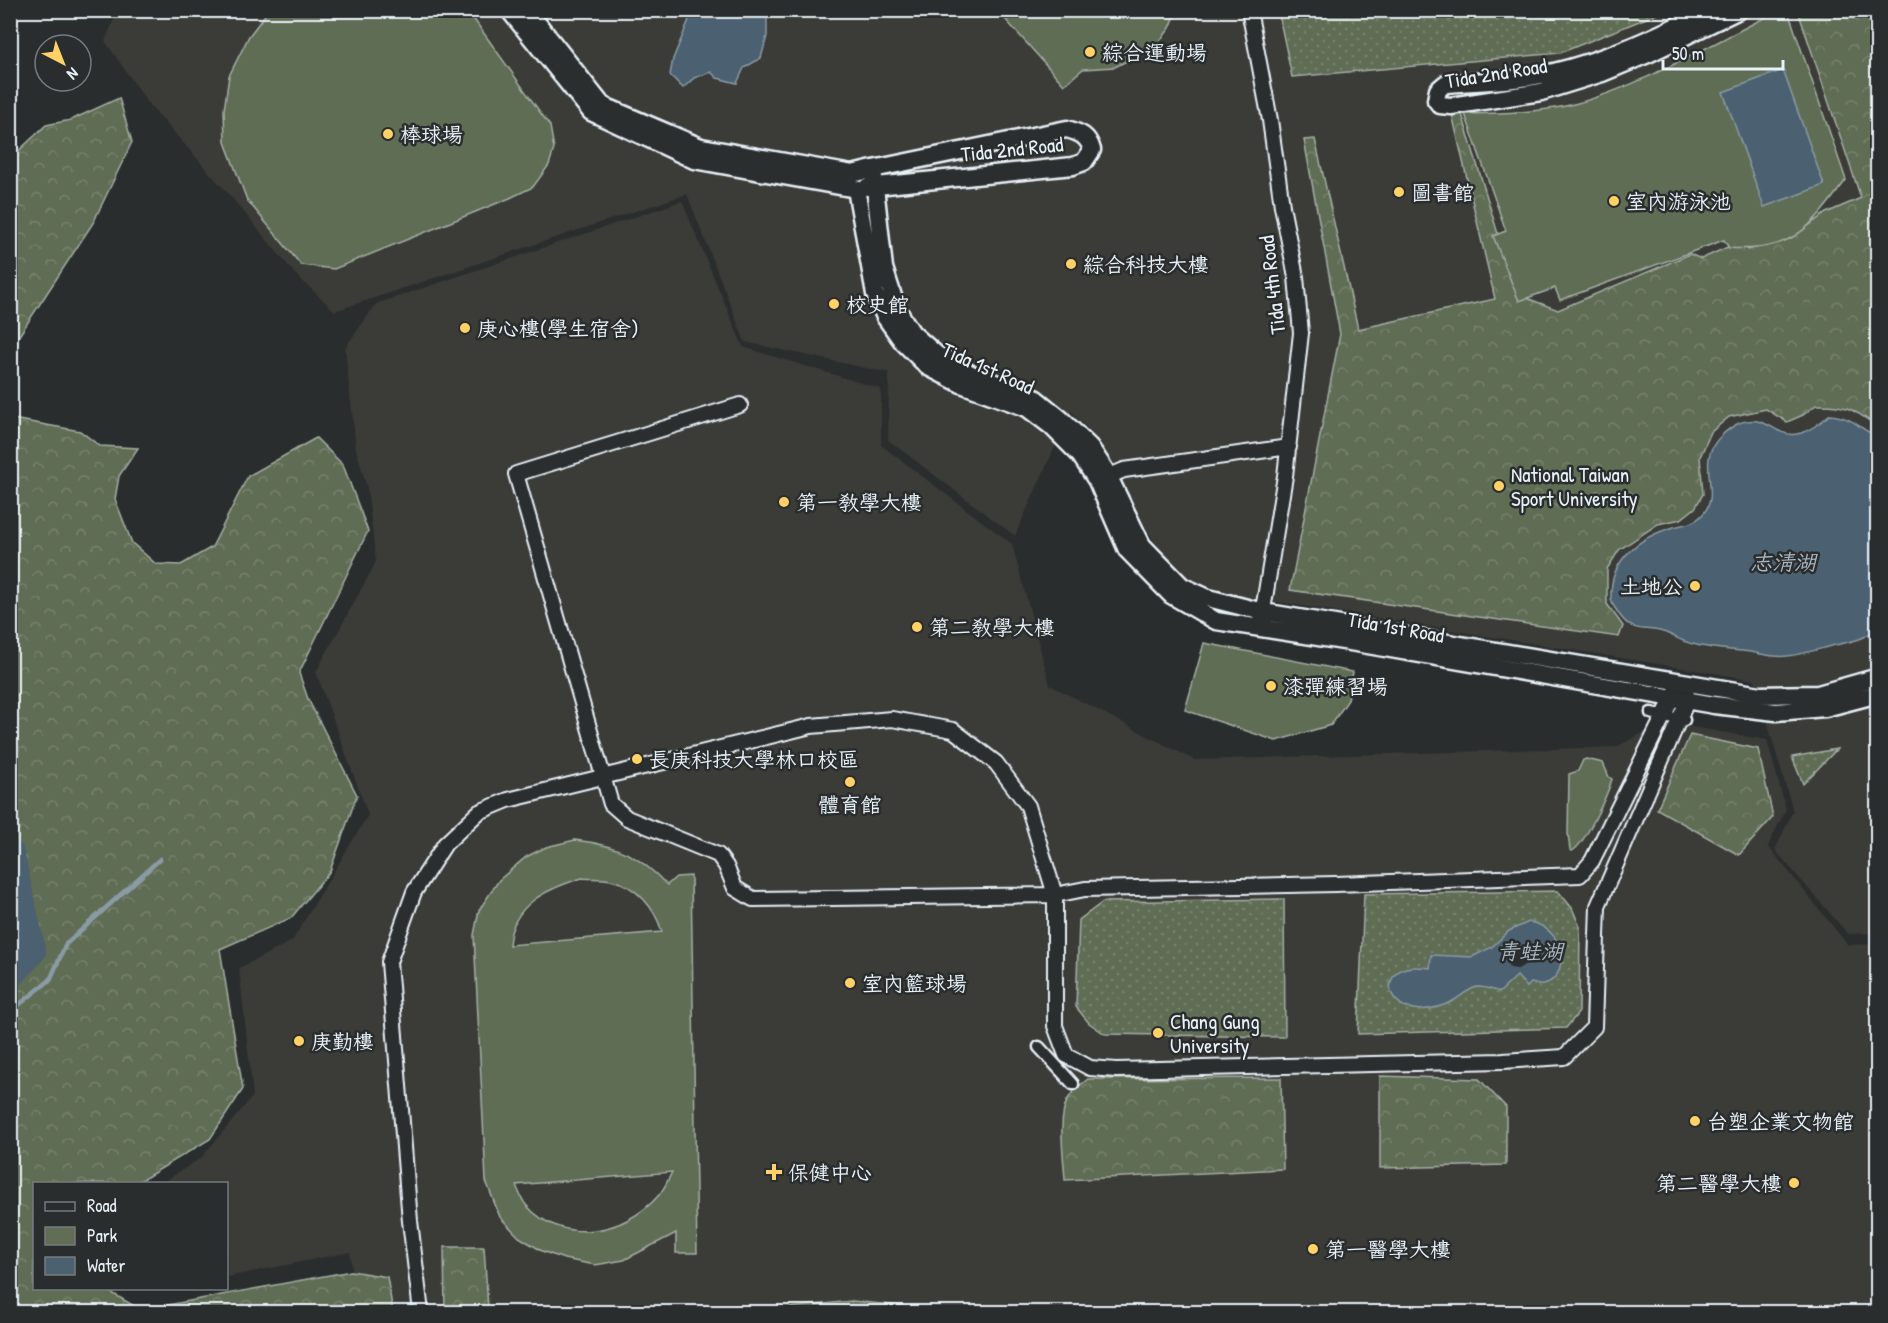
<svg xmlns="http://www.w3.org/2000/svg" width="1888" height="1323" font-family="'Patrick Hand','LXGW WenKai TC',sans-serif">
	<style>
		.built { fill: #3b3b37 }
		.grass { fill: url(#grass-dots); stroke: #a4afa6; stroke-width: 1.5 }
		.forest { fill: url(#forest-crowns); stroke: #a4afa6; stroke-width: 1.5 }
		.park { fill: #616d54; stroke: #a4afa6; stroke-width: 1.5; fill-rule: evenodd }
		.water { fill: #4c616f; stroke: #8a9ba6; stroke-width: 1.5 }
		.pier { fill: #2a2d2e }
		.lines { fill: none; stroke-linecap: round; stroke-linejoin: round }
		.stream { stroke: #8a9ba6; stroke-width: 4.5 }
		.river { stroke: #4c616f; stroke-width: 28 }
		.pedestrian-casing { stroke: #e8f1f8; stroke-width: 15 }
		.minor-casing { stroke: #e8f1f8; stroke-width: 18 }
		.tertiary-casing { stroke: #e8f1f8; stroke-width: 21 }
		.pedestrian { stroke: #2a2d2e; stroke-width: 10 }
		.minor { stroke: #2a2d2e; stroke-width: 14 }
		.tertiary { stroke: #2a2d2e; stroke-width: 16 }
		.poi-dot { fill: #ffd166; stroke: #2a2d2e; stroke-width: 2 }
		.labels { text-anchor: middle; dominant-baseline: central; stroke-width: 5; stroke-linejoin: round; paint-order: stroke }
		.poi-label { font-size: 21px; fill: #e8f1f8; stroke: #2a2d2e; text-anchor: start }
		.street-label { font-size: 21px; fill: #e8f1f8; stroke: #2a2d2e }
		.water-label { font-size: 22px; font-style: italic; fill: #aab7c1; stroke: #2a2d2e }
	</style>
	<defs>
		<pattern id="grass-dots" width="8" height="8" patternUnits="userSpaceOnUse" patternTransform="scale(1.5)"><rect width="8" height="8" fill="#616d54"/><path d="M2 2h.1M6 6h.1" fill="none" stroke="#78826d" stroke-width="1.8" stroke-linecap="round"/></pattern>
		<pattern id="forest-crowns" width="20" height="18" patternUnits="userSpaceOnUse" patternTransform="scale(1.5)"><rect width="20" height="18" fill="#616d54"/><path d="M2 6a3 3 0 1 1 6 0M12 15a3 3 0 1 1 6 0" fill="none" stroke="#78826d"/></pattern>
	</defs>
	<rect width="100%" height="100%" fill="#2a2d2e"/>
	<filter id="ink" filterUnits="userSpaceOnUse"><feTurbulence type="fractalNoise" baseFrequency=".0167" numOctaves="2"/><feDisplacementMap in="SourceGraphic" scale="12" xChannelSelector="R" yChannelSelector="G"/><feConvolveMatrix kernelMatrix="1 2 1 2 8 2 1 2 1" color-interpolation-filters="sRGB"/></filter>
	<g filter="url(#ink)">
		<!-- built -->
		<path class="built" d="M118,10L1877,11V933L1848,934L1775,850L1793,811L1755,680L1224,593L1189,582L1154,541L1107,464L1092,434L1071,411L1015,536L888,440L889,373L745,342L687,194L335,311L296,275L232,198L147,102L105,41Z
			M682,201L743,347L881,389V445L1012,544L1050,685L1194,760L1616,747L1664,722L1767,740L1786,809L1768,846L1848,945L1877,944V1312H357L350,1252L227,1277L226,1184H160L201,1158L253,1096L239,968L292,941L368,815L316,672L376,562L367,488L356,449L345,348L376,304Z"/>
		<!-- grass -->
		<path class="grass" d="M1278,11V10L1664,11L1560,53L1292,77Z
			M1837,749L1803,784L1792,757Z
			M1558,891L1572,908L1580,927L1579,1012L1566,1028L1358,1034L1364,894Z
			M1284,899L1285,1037L1105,1034L1089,1023L1076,1007L1079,920L1103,902Z"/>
		<!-- forest -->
		<path class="forest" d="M1798,11H1877V426C1853,409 1846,404 1816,405L1803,415L1787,422L1766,409L1729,417L1711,432L1700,457L1703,494L1695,508L1681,519L1658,524L1619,550L1607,569V604L1623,626L1619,637L1290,590L1340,334L1304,140L1315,139L1358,329L1495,299L1452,114H1462L1516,294L1558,310L1690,254L1701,259L1739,242L1748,250L1790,239L1826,213L1861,198Z
			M119,98L132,142L93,223L11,348V158L46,125L71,120Z
			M10,416L13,419L80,431L100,446L138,448L119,476L115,499L132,543L156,564L181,565L212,547L248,476L316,438L343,465L368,531L299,673L308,699L357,795L330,871L291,918L220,949L243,1089L210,1139L137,1183L34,1184V1288L105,1289L141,1310L351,1271L387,1277L393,1312H11L10,1068L15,985L11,986Z
			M1690,735L1758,749L1773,817L1739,855L1657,809Z
			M1380,1076L1479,1079L1506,1107V1165L1380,1168Z
			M1281,1078L1283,1169L1065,1180C1064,1159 1057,1118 1068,1099C1073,1091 1080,1085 1088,1079Z
			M444,1247H484L488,1308L486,1312H445Z
			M852,1301L941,1310L945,1312H748Z"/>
		<!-- park -->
		<path class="park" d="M468,11L550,126L554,149L549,165L533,187L510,198L334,269L301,265L247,200L225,142L224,110L229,76L249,36L268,11Z
			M998,11H1177L1170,28L1156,46L1115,67L1083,69L1064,85Z
			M1778,11H1788L1846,180C1811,227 1793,253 1729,248L1724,240L1560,300L1555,288L1519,301L1493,236L1506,231L1465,114C1502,113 1539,113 1574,104C1642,86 1715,42 1778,11Z
			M1204,643L1353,672L1348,700L1331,725L1276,741L1185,710Z
			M1586,759L1603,763L1609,777L1612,779C1608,793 1585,845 1572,851L1570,850L1568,834L1569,774L1578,771L1583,760Z
			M575,840C617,845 639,855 667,885L676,877L691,876L697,1253H676V1233L624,1260L595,1265L564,1259L542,1251L519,1237L500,1217L486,1181L474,935L479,910L499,880L526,857L546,847ZM582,878C591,879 602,878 611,880C637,886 655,908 662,932L509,945C512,904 547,889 582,878ZM672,1172C668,1180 664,1190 658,1196C625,1234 563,1246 527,1206C522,1201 519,1192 516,1185Z"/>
		<!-- water -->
		<path class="water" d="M693,10L767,11V36L761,58L744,68L737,83L717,78L711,72L694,78L683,88L670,75L673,59Z
			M1783,70L1824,185L1764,207L1723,92Z
			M1829,415C1855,417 1857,428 1877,436L1878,623C1872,638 1854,641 1840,644C1822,648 1805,654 1787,656C1776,658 1762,654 1751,652C1732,650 1711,649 1693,644C1682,642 1673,635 1663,632C1641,626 1632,635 1617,611C1614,607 1612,604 1611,599C1609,560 1639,537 1674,527C1685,524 1694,524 1702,515C1724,493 1693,462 1721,436C1726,431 1733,426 1739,423C1777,409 1778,461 1829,415Z
			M1529,922C1574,929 1569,994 1531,983L1527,987L1517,976L1500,992C1493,990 1484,986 1477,987C1468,989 1460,997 1453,1001C1437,1009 1410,1016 1396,1000C1385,988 1391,972 1406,968C1414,966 1422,967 1430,968L1431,955L1472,957L1492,947L1509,931Z"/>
		<!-- pier -->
		<path class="pier" d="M1529,948L1533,952V955L1526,964L1518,969L1510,968L1506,962L1509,954L1517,949Z"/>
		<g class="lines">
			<!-- stream -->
			<path class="stream" d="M10,1012L50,980L66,944L160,859"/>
			<!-- river -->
			<path class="river" d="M10,853L32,951L10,976"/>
			<defs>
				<path id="pedestrian" d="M1651,713L1684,720
					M1039,1047L1073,1084"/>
				<path id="minor" d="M1249,10L1270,120L1282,206L1296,277L1301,333L1285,476L1261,622
					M740,405L516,474L611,804L627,818L718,855L726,866L735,888L753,899L1055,895L1085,889L1336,884L1580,875L1592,861L1676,691
					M1100,480L1124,470L1289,447
					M421,1312L410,1221L389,962L414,892L445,844L479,812L508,800L811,726L892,719L953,730L996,763L1028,806L1055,895V1026L1066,1055L1090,1068L1116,1070L1503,1061L1564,1057L1594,1027L1598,906L1688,699L1686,692"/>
				<path id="tertiary" d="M509,10L591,112L694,160L856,189L875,294L885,317L902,341L928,367L961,384L1027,408L1052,427L1080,455L1097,481L1127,550L1171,595L1216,621L1356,643L1714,705L1776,712L1825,708L1878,694
					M527,10L602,105L701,147L852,174L873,169L884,268L897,309L912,333L937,355L971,374L1035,398L1061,419L1090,447L1107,473L1142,545L1182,586L1208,598L1263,612L1760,695L1818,694L1878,677
					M1709,10C1658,36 1606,60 1550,73C1519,81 1478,81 1445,84L1438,90L1436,100L1440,105L1451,106L1541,92L1602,73L1650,53L1739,10
					M867,187L1073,166L1084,162L1092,150C1088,136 1081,133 1067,129L873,169"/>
			</defs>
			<!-- pedestrian casing -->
			<use href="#pedestrian" class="pedestrian-casing"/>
			<!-- minor casing -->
			<use href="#minor" class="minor-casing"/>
			<!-- tertiary casing -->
			<use href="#tertiary" class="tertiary-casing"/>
			<!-- pedestrian -->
			<use href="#pedestrian" class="pedestrian"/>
			<!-- minor -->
			<use href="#minor" class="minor"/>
			<!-- tertiary -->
			<use href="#tertiary" class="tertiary"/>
		</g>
	</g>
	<!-- markers -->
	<g class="poi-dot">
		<circle cx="1090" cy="52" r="6"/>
		<circle cx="388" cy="134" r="6"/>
		<circle cx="1399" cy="192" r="6"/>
		<circle cx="1614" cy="201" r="6"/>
		<circle cx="1071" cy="264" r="6"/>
		<circle cx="834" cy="304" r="6"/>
		<circle cx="465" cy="328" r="6"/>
		<circle cx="1499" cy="486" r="6"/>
		<circle cx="784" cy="502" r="6"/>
		<circle cx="1695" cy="586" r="6"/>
		<circle cx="917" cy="627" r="6"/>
		<circle cx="1271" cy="686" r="6"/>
		<circle cx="637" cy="759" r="6"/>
		<circle cx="850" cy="782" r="6"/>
		<circle cx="850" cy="983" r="6"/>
		<circle cx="1158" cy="1033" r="6"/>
		<circle cx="299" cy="1041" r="6"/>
		<circle cx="1695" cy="1121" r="6"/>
		<path d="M771 1163h6v6h6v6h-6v6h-6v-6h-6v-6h6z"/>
		<circle cx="1794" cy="1183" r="6"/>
		<circle cx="1313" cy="1249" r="6"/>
	</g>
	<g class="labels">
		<!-- poi labels -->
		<g class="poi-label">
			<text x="1102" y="52">綜合運動場</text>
			<text x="400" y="134">棒球場</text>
			<text x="1411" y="192">圖書館</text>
			<text x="1626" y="201">室內游泳池</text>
			<text x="1083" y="264">綜合科技大樓</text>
			<text x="846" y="304">校史館</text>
			<text x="477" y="328">庚心樓(學生宿舍)</text>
			<text x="1511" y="474">National Taiwan<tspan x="1511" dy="24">Sport University</tspan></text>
			<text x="796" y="502">第一教學大樓</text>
			<text x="1683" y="586" text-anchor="end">土地公</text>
			<text x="929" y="627">第二教學大樓</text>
			<text x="1283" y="686">漆彈練習場</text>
			<text x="649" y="759">長庚科技大學林口校區</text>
			<text x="850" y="804" text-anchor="middle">體育館</text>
			<text x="862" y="983">室內籃球場</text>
			<text x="1170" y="1021">Chang Gung<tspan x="1170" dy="24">University</tspan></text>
			<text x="311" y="1041">庚勤樓</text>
			<text x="1707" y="1121">台塑企業文物館</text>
			<text x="788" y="1172">保健中心</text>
			<text x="1782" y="1183" text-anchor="end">第二醫學大樓</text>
			<text x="1325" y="1249">第一醫學大樓</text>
		</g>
		<!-- street labels -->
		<g class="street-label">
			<text transform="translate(1496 73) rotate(-9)">Tida 2nd Road</text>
			<text transform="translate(1012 149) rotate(-6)">Tida 2nd Road</text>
			<text transform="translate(1272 285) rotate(-97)">Tida 4th Road</text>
			<text transform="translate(988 368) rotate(24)">Tida 1st Road</text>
			<text transform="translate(1396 627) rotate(10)">Tida 1st Road</text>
		</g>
		<!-- water labels -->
		<g class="water-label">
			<text x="1783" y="562">志清湖</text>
			<text x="1530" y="951">青蛙湖</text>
		</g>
	</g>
	<!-- margin -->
	<rect width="1888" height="1323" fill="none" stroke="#2a2d2e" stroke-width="36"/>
	<rect x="18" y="18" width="1852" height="1287" fill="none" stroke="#e8f1f8" stroke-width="2" filter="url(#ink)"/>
	<!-- legend -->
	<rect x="33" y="1182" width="195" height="108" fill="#2a2d2e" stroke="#767b7f" stroke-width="1.5"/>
	<rect x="45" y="1202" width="30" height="9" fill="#2a2d2e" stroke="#767b7f" stroke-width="1.5"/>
	<text x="87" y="1212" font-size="18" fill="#e8f1f8">Road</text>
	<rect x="45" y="1227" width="30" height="18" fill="#616d54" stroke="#767b7f" stroke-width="1.5"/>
	<text x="87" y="1242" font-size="18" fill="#e8f1f8">Park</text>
	<rect x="45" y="1257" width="30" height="18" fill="#4c616f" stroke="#767b7f" stroke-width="1.5"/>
	<text x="87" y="1272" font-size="18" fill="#e8f1f8">Water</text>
	<!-- north arrow -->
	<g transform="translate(63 63) rotate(138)"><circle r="28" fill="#2a2d2e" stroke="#767b7f" stroke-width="1.5"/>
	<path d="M0-4.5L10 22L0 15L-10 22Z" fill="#ffd166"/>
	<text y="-9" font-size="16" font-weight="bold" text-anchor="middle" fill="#e8f1f8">N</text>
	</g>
	<!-- scale -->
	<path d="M1663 60v9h120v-9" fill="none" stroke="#e8f1f8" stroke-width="3"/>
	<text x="1672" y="60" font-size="18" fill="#e8f1f8" stroke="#2a2d2e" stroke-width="4.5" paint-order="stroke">50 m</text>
</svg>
